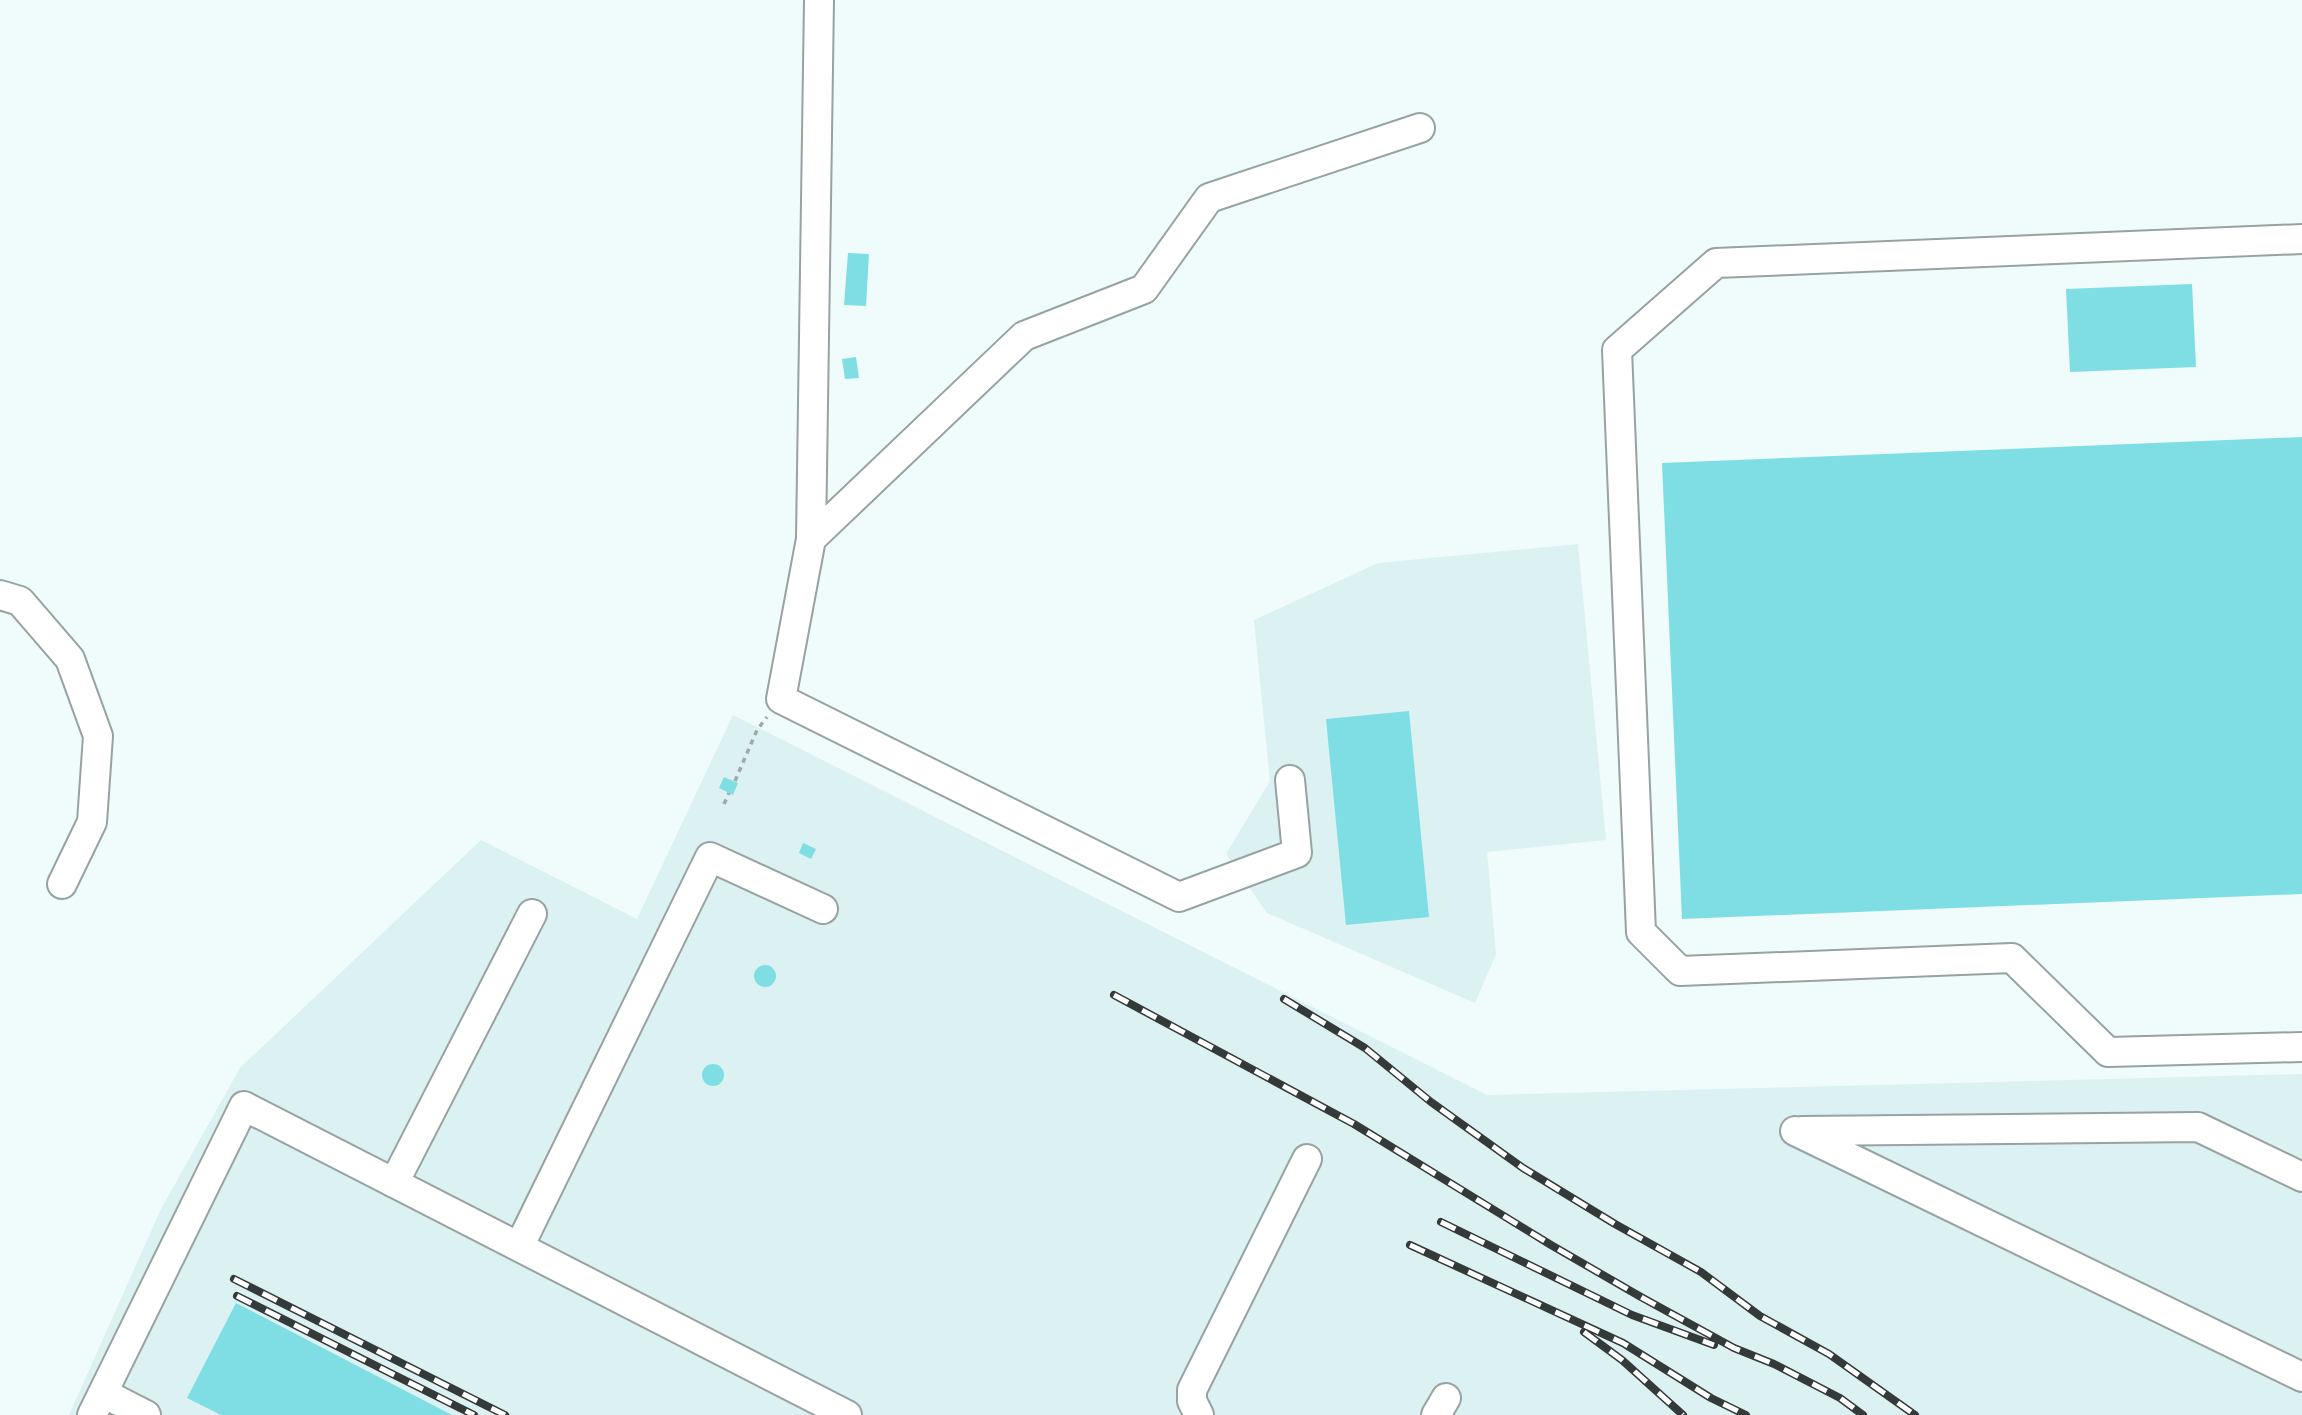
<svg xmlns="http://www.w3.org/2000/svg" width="2302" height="1415" font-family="Inter,sans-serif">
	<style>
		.built { fill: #dcf1f2 }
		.building { fill: #7fdee3 }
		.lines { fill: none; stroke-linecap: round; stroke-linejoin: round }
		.minor-casing { stroke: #97a2a2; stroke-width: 32 }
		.path { stroke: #a0a8a8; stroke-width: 3.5; stroke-dasharray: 5 5; stroke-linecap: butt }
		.minor { stroke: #fff; stroke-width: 28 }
		.rail-casing { stroke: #343939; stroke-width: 8 }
		.rail { stroke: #fff; stroke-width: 5; stroke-dasharray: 16; stroke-linecap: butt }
	</style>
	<rect width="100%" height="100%" fill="#f0fbfb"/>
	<!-- built -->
	<path class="built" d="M1578,544L1606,840L1487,852L1496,954L1475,1003L1267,913L1226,854L1270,781L1254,620L1378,563Z
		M733,715L1487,1095L2302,1074V1415H69L161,1209L240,1068L481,840L637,919Z"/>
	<!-- building -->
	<path class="building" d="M848,253L869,254L866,306L844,305Z
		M2192,284L2196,367L2070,372L2066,289Z
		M856,357L859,378L845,379L842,359Z
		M2302,437V894L1682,919L1662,463Z
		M1409,711L1429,917L1346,925L1326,719Z
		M724,777L738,783L733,795L719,788Z
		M803,843L816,849L811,859L799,853Z
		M754 976a11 11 0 1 1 22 0a11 11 0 1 1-22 0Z
		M702 1075a11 11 0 1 1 22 0a11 11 0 1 1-22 0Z
		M236,1303L452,1415H221L187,1398Z"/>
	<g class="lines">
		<defs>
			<path id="minor" d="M819,0L811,539L781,699L1179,897L1297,853L1290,780
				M2302,239L1716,263L1617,350L1641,932L1680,971L2012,958L2108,1052L2302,1047
				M811,539L1024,336L1144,289L1209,198L1420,128
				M0,595L20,601L70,659L98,736L92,822L62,884
				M1795,1131L2302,1377
				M1802,1131L2198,1127L2302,1177
				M394,1183L532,914
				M519,1247L710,857L823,909
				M103,1393L146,1415
				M92,1415L244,1106L847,1415
				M1199,1415L1192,1401V1390L1307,1159
				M1436,1415L1446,1398"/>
		</defs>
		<!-- minor casing -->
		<use href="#minor" class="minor-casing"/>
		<!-- path -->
		<path class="path" d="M735,781L757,730L767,717
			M724,804L729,793"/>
		<!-- minor -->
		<use href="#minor" class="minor"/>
		<defs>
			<path id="rail" d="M1114,995L1354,1124L1551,1245L1641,1297L1734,1348L1774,1364L1840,1398L1863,1415
				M1284,999L1365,1048L1431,1102L1523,1168L1615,1224L1701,1272L1760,1316L1829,1354L1915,1415
				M1441,1222L1632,1315L1714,1345
				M1410,1245L1623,1343L1711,1398L1746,1415
				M234,1279L505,1415
				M237,1296L474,1415
				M1584,1332L1622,1360L1683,1415"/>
		</defs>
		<!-- rail casing -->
		<use href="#rail" class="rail-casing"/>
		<!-- rail -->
		<use href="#rail" class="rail"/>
	</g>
</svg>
